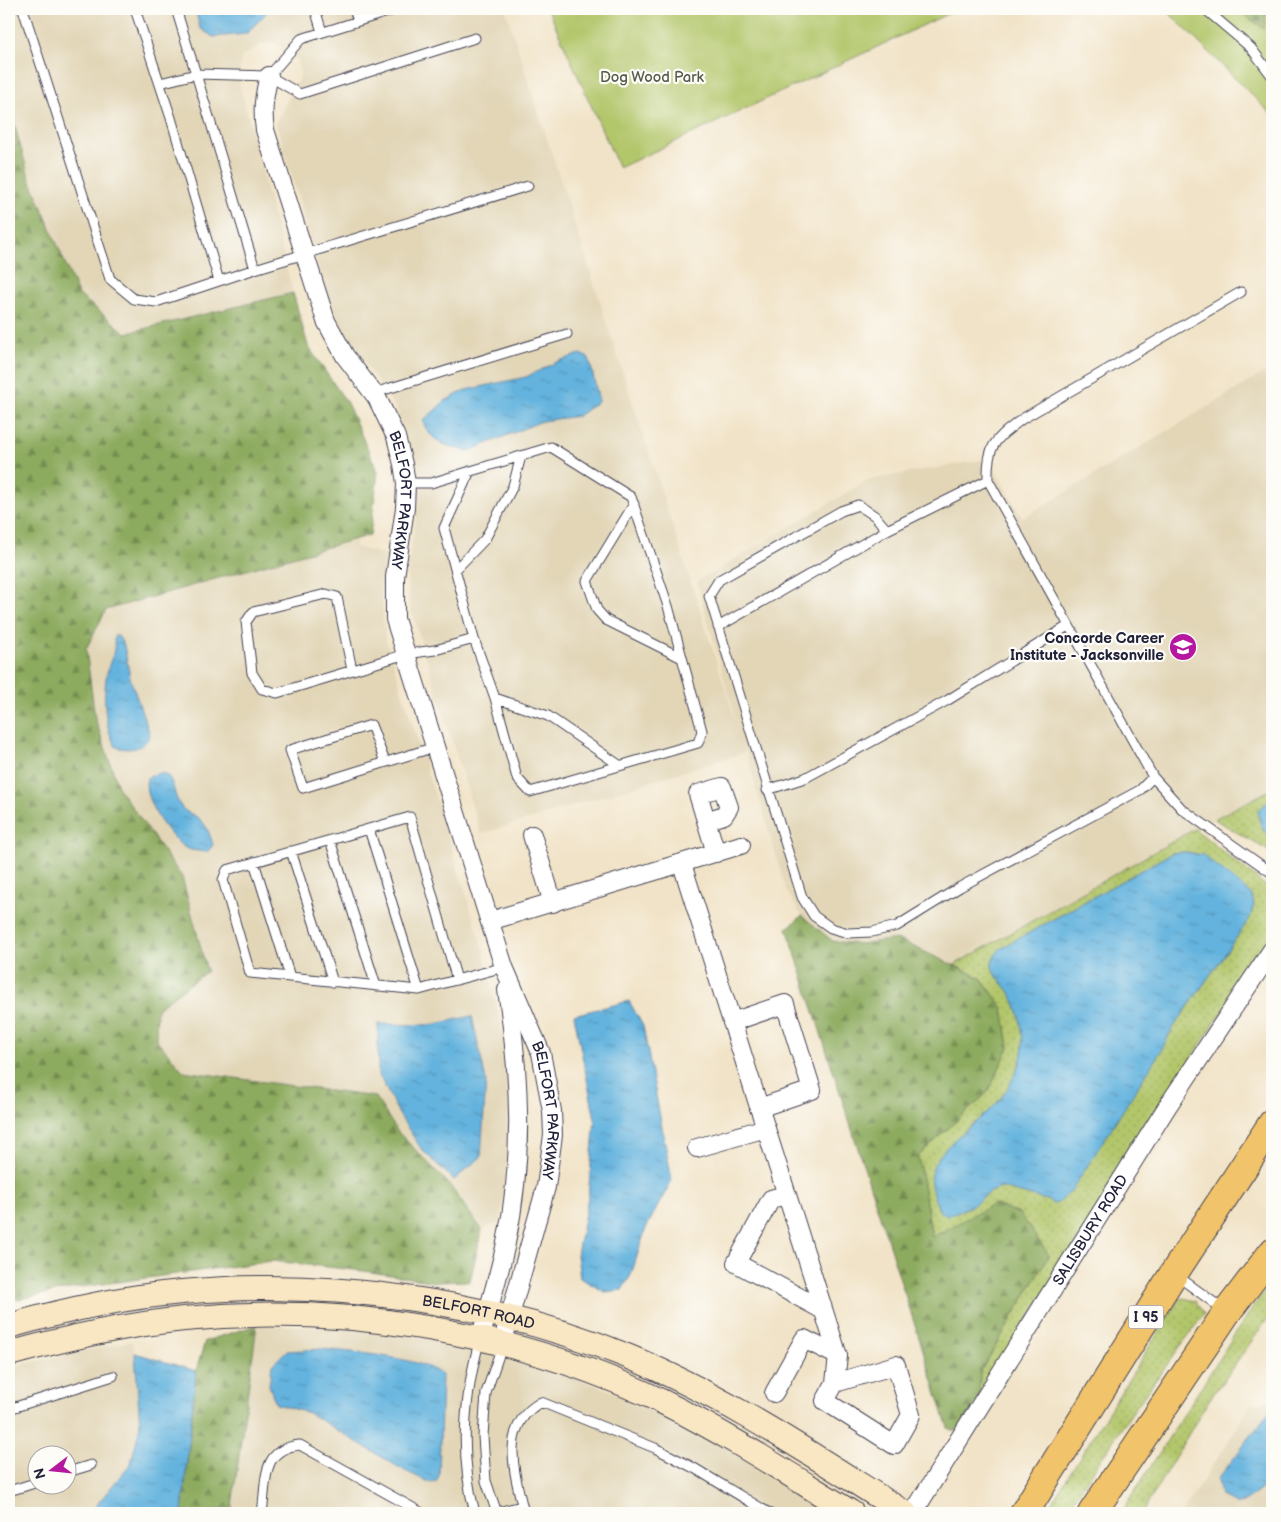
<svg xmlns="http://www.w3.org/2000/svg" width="1281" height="1522" font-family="'Balsamiq Sans',sans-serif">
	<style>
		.built { fill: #e2d6b7; fill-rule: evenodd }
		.grass { fill: url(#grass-dots); stroke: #6a7452; fill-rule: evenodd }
		.forest { fill: url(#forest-firs); stroke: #58664c }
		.park { fill: #b2c66a; stroke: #6a7452 }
		.water { fill: url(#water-ripples); stroke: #436a8c }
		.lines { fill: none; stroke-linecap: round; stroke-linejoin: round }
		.lane-casing { stroke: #413f50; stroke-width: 11 }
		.street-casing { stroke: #413f50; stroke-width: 20 }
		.secondary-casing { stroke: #413f50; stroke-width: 26 }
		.highway-casing { stroke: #413f50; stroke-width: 30 }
		.lane { stroke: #fff; stroke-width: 9 }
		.street { stroke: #fff; stroke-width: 18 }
		.secondary { stroke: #f9e7c3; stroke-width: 24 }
		.highway { stroke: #f1c36a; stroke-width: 28 }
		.labels { text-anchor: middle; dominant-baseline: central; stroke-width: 4.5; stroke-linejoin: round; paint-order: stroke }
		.shield { fill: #fdfcf7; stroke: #646373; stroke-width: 1 }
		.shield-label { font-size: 14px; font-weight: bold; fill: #22223b }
		.park-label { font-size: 15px; fill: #545b4b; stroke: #fdfcf7 }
		.street-label { font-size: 15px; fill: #22223b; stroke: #fdfcf7 }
		.poi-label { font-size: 15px; font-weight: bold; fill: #22223b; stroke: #fdfcf7; text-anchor: end }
	</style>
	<defs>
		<pattern id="grass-dots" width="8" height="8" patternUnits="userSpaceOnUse" patternTransform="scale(1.25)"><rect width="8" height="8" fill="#b2c66a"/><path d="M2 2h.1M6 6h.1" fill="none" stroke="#99aa5d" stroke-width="1.8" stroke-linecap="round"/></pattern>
		<pattern id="forest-firs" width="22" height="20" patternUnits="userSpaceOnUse" patternTransform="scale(1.25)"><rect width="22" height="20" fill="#8dab5e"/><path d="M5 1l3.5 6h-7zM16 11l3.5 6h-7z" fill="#738b4f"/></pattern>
		<pattern id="water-ripples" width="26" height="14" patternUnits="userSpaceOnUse" patternTransform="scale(1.25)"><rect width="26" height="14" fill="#64b3de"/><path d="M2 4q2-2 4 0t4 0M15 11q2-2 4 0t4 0" fill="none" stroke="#5291b5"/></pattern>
	</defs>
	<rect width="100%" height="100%" fill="#fdfcf7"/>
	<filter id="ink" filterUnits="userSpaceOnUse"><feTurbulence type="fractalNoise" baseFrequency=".02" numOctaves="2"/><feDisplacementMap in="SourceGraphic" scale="10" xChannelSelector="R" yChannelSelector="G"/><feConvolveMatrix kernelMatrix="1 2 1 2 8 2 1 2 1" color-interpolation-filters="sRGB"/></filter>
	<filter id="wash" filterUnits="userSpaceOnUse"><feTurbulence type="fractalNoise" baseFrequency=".0096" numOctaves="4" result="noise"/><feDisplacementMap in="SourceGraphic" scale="20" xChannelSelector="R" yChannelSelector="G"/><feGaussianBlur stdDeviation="1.12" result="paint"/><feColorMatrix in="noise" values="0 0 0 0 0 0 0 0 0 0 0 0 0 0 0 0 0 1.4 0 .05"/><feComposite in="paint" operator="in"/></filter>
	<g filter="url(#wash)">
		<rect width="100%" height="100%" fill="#f1e3c7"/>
		<!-- built -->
		<path class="built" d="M9,9H505L739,731L697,582L868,480L988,459L1023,518L1272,368V789L1214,819L954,965L897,939L861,944L840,942L802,916L786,890L746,752L481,834L409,603L407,566L416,520L418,477L397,410L349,339L328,300L276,122L301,75L296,58L275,43H264L242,56L238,78L293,293L126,333L79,294L29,177L9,105Z
			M357,539L355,547L387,555L381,591L385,637L482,945L506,1047L511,1120L501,1222L482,1230L448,1183L399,1133L375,1097L183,1071L156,1039L157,1008L182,877L119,789L95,718L86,649L106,610Z
			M257,1325L359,1328L456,1343L515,1357L642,1402L745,1456L837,1513H231ZM443,1382L431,1483L405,1471L309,1413L276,1404Z
			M132,1341L135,1353L140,1426L131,1463L90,1513H9V1367ZM38,1454H68V1484H38Z
			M1272,1400V1408L1218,1479L1244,1502L1272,1481V1513H1182L1252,1404Z"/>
		<!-- grass -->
		<path class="grass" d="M1272,789V799L1258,810L1263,830L1272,838V853L1214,819Z
			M1195,829L1272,891V939L1200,1045L979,1398L980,1373L1049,1255L932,1237L918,1156L988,1092L1009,1047L1003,1008L981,978L954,965ZM1186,852L1254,904L1250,918L1171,1031L1162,1049L1053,1203L1047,1200L1002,1188L991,1191L973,1205L957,1213L940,1212C936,1202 929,1186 931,1175C935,1149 973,1126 991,1109C1004,1097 1011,1083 1018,1068C1028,1046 1021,1010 1009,991C1004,984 993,974 992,966C992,959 996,954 1000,949L1172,853Z
			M1272,1280V1313L1207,1403L1142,1513H1121L1238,1329Z
			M1183,1298L1195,1301L1204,1314L1133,1411L1065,1513H1045L1179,1299Z"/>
		<!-- forest -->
		<path class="forest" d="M1236,9H1267L1264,30Z
			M9,105L29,177L78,294L126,333L293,293L308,346L347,403L378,472L370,535L106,610L86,649L95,718L119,789L182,877L207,971L157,1008L156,1039L183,1071L375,1097L398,1132L448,1183L482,1230L470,1281L436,1282L364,1271L272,1261L81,1287L9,1301Z
			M802,916L833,941L861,944L897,939L981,978L1003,1008L1009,1047L988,1092L918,1156L932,1237L994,1204L1020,1214L1049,1255L980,1372L979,1398L958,1432L948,1428L787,928Z
			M257,1325L231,1513H182L196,1371L205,1341Z"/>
		<!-- park -->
		<path class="park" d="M548,9H958L619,168Z
			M1165,9H1236L1264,29L1267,9H1272V115Z"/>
		<!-- water -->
		<path class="water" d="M195,9H270L246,34L213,37L200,28Z
			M580,354L589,358L599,401L578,416L542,421L469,451C450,448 428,441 423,421L445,401L466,390L526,377L559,361Z
			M115,635L118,636L124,645L130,678L150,735C144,749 130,751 116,747C104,728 102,691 108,669C109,663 113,657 114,650C115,645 113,640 115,635Z
			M159,773L166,774C175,782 173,795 180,805C185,813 191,813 198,818C207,824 210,835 213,845L207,852C200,851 190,851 184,847C168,836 141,798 147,778Z
			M1272,799V838C1263,830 1258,823 1258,810Z
			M1186,852L1203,855L1251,894L1254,904L1250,918L1171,1031L1162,1049L1072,1190L1058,1203L1053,1204L1047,1200L1002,1188L991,1191L973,1205L947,1216L940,1212C936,1202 929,1186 931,1175C935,1149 973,1126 991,1109C1004,1097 1011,1083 1018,1068C1028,1046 1021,1010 1009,991C1004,984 993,974 992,966C992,959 996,954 1000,949L1172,853Z
			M629,1001L643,1026L672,1180L646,1228L631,1275L622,1290L605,1292L580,1278L577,1255L588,1197L595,1119L574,1015Z
			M472,1016L486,1081L481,1157L454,1180L422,1150L400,1116L378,1073V1024L431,1025Z
			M322,1349C350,1352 422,1357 442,1375L439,1476L436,1482L431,1483L405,1471L309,1413L276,1404L269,1385L272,1365L286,1351Z
			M135,1353L196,1371L182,1513H90L131,1463L140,1426Z
			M1272,1408V1481L1244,1502L1235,1504L1221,1496L1218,1479Z"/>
	</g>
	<g filter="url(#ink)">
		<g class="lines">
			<defs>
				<path id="lane" d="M23,9L110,279L134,299L156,302L255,269
					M135,9L171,118L219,281
					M315,9L322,32
					M354,9L358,21
					M1205,9L1251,48L1272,76
					M475,38L300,94L269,76L196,74L255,269L528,186
					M269,76L301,39L397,9
					M160,83L196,74L176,9
					M374,393L567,334
					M470,471L444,528L474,639
					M988,480C987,444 995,440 1022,419L1241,292
					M634,504L587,581L597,610L606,620L682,658
					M887,530L875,516L858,505L841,511L719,580L709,596L802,897L814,916L831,928L848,933L872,932L897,926L960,887L1140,790L1153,777
					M456,569L485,539L513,486L521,456
					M718,627L887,530L988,480L1153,777L1182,809L1272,873
					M352,670L337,597L326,594L253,612L246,622L252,673L262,689L277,693L406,654L435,650L474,639L495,698L517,778L530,792L698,743L702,731L668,606L631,497L551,447L431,483H406
					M495,698L548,716L619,765
					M385,762L371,725L290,750L303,788L435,747
					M767,790L805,778L948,700L1068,626
					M369,829L419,990
					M330,840L376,986
					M291,851L333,982
					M254,862L290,977
					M457,980L410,817L227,870L223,880L250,973L419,990L504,967
					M1176,1275L1224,1310
					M9,1409L113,1376
					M68,1472L91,1465
					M9,1491L38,1482
					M262,1513C267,1481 260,1449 300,1445L422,1513
					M475,1513C459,1455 464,1396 480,1339
					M494,1513L522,1506
					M497,1513L486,1481L483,1436L486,1393L502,1346
					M524,1513C515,1474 498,1426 541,1402L655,1448L694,1468L769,1513"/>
				<g id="street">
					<path id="s1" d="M269,76C264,95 262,110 265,130L326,321L345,356L377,398L396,437L403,464L406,483L405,508L395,577V619L504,967L541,1053L552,1111L553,1135L546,1187L502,1344"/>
					<path d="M706,821L724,815L729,807L722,787L698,794L716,853"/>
					<path d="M532,835L553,903"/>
					<path d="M682,864L838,1356L835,1383L825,1401L894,1445L911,1415L896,1365L835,1383"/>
					<path d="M490,921L741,845"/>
					<path d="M732,1022L785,1004L812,1090L759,1108"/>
					<path d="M697,1148L766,1128"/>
					<path d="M786,1195L771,1199L736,1263L823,1310"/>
					<path d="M480,1339C489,1307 499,1275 506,1243C524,1159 520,1075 507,990"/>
					<path d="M774,1393L804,1339L838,1356"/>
					<path id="s2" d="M913,1513L1167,1107L1272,950"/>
				</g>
				<g id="secondary">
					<path id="s3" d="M9,1326C65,1310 123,1297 182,1292C325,1278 493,1301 627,1356C725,1396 815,1457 905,1513"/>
					<path d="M9,1354C66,1338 124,1325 184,1319C343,1303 519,1332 663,1402C729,1435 790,1475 852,1513"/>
				</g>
				<path id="highway" d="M1024,1513L1174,1273L1272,1124
					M1092,1513L1227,1312L1272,1253"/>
			</defs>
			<!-- lane casing -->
			<use href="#lane" class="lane-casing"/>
			<!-- street casing -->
			<use href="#street" class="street-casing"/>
			<!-- secondary casing -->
			<use href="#secondary" class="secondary-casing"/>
			<!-- highway casing -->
			<use href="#highway" class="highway-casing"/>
			<!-- lane -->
			<use href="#lane" class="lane"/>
			<!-- street -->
			<use href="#street" class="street"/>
			<!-- secondary -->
			<use href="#secondary" class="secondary"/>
			<!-- highway -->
			<use href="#highway" class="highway"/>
		</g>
	</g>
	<!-- icons -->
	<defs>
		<symbol id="university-disc" viewBox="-11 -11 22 22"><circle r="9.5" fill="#b5179e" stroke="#fdfcf7"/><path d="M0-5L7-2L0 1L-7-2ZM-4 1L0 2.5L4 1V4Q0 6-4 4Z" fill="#fff"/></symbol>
	</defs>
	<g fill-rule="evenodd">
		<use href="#university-disc" x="1167" y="631" width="32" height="32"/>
	</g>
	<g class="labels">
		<!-- shield labels -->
		<rect class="shield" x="1128.5" y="1305.5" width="35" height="23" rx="4"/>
		<g class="shield-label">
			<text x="1146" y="1317">I 95</text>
		</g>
		<!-- park labels -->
		<g class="park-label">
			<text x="652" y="77">Dog Wood Park</text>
		</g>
		<!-- street labels -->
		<g class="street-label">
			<text stroke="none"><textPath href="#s1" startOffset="455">BELFORT PARKWAY</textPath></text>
			<text stroke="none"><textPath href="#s1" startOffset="1091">BELFORT PARKWAY</textPath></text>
			<text stroke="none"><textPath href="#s2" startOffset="334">SALISBURY ROAD</textPath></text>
			<text stroke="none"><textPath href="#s3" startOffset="475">BELFORT ROAD</textPath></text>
		</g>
		<!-- poi labels -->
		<g class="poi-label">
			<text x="1164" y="638">Concorde Career<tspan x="1164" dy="17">Institute - Jacksonville</tspan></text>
		</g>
	</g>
	<!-- margin -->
	<rect width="1281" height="1522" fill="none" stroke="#fdfcf7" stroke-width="30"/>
	<!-- north arrow -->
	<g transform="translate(52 1470) rotate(254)"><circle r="24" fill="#fdfcf7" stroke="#a5a5ac"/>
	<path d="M0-4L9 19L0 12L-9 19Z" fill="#b5179e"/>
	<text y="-8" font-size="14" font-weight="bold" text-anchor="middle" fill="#22223b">N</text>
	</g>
</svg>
